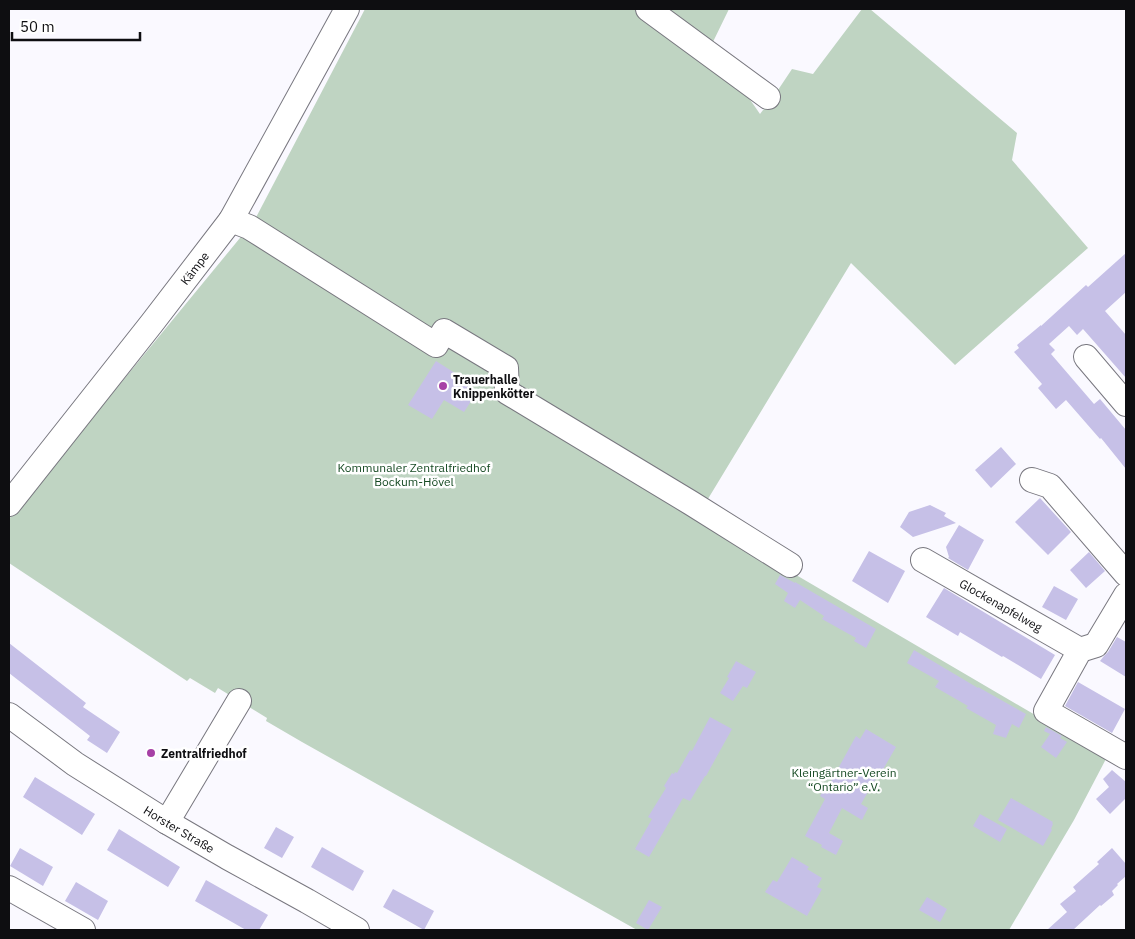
<svg xmlns="http://www.w3.org/2000/svg" width="1135" height="939" font-family="'IBM Plex Sans',sans-serif">
	<style>
		.green { fill: #bfd4c2 }
		.building { fill: #c6c0e7 }
		.lines { fill: none; stroke-linecap: round; stroke-linejoin: round }
		.minor-casing { stroke: #78777f; stroke-width: 26 }
		.minor { stroke: #fff; stroke-width: 24 }
		.poi-dot { fill: #a741a6; stroke: #fff; stroke-width: 2 }
		.labels { text-anchor: middle; dominant-baseline: central; stroke-width: 5; stroke-linejoin: round; paint-order: stroke }
		.street-label { font-size: 12px; fill: #0e0e11; stroke: #fff }
		.poi-label { font-size: 12px; font-weight: bold; fill: #0e0e11; stroke: #fff; text-anchor: start }
		.park-label { font-size: 12px; fill: #164a23; stroke: #fff }
	</style>
	<rect width="100%" height="100%" fill="#faf9ff"/>
	<!-- green -->
	<path class="green" d="M365,9H639L735,78L760,114L776,93L792,69L813,74L862,9H870L1017,133L1012,160L1088,248L955,365L851,263L697,517L1107,757L1074,820L1009,930H637L302,742L266,721L267,718L218,688L215,693L190,678L187,681L9,563V519L249,227H251Z
		M659,9H729L710,48Z"/>
	<!-- building -->
	<path class="building" d="M1126,253V292L1105,311L1126,335V378L1083,329L1077,335L1069,326L1049,344L1055,350L1051,354L1094,404L1100,399L1126,430V469L1101,438L1100,439L1066,400L1056,409L1038,388L1042,384L1014,352L1019,348L1017,345L1041,325V326L1086,285L1088,287Z
		M436,361L458,375L455,379L477,392L464,412L444,400L432,419L408,405Z
		M1001,447L1016,464L991,488L975,470Z
		M1040,498L1071,532L1048,555L1015,522Z
		M930,505L946,513L944,516L956,523L913,537L900,527L909,512Z
		M959,525L984,540L968,570L948,558L949,557L946,547Z
		M869,551L905,571L888,603L852,581Z
		M1089,552L1105,571L1086,588L1070,570Z
		M780,575L795,583V582L876,629L866,648L854,641L856,638L822,619L824,616L800,600L795,608L784,601L788,593L775,584Z
		M1054,586L1078,599L1066,620L1042,607Z
		M944,588L1055,655L1041,679L1003,656L1002,657L960,632L958,636L926,617Z
		M1117,637L1126,642V677L1100,661L1104,656L1108,652Z
		M9,643L86,703L83,707L120,732L107,753L87,740L90,736L9,673Z
		M914,650L978,688V687L1026,714L1019,728L1012,724L1006,738L993,734L996,725L966,708L968,706L935,687L939,681L907,663Z
		M736,661L756,672L747,688L743,686L733,701L720,693L729,678L727,677Z
		M1078,682L1125,709L1112,733L1065,706Z
		M710,717L732,729L706,776H705L690,801L683,798L649,857L635,849L652,819L648,817L666,788L664,786L672,773L674,774L675,772L677,773L690,750L692,751Z
		M1046,727L1062,736L1060,738L1067,742L1056,758L1041,747L1050,734L1044,731Z
		M866,729L896,747L881,773H879L861,804L868,808L862,820L842,808L829,833L843,841L836,855L821,847L822,845L805,836L825,799L820,796L827,784L829,785L856,736L860,739Z
		M1112,770L1126,782V798L1110,814L1096,799L1109,787L1103,779Z
		M35,777L95,814L82,835L23,797Z
		M1011,798L1053,822L1052,823L1053,824L1051,829L1052,830L1043,846L998,820Z
		M980,814L1007,829L1000,842L973,826Z
		M276,827L294,837L282,858L264,848Z
		M119,829L180,867L168,887L107,850Z
		M322,847L364,871L353,891L311,867Z
		M20,848L53,867L43,886L10,866Z
		M1112,848L1126,864V876L1117,884L1118,885L1112,891L1114,895L1101,906L1100,905L1073,930H1047L1067,912L1060,904L1076,891L1073,887L1099,864L1097,862Z
		M792,857L809,867L807,869L822,878L817,887L822,889L807,916L765,892L773,880L777,882Z
		M206,880L268,915L259,930H246L195,901Z
		M76,882L108,901L98,920L65,901Z
		M393,889L434,911L424,930L383,907Z
		M927,897L947,909L940,922L919,910Z
		M649,900L662,907L648,930L636,923Z"/>
	<g class="lines">
		<defs>
			<g id="minor">
				<path d="M648,9L768,97"/>
				<path d="M231,220L249,227L436,345L444,331L506,368L507,392L691,503L790,565"/>
				<path d="M1086,357L1126,404"/>
				<path d="M1032,480L1050,486L1126,574"/>
				<path id="s1" d="M9,504L152,323L231,220L347,9"/>
				<path id="s2" d="M923,560L1080,650"/>
				<path d="M1126,595L1096,645L1080,650L1046,711L1126,757"/>
				<path id="s3" d="M9,715L75,764L167,822L227,857L307,901L357,930"/>
				<path d="M167,822L239,701"/>
				<path d="M9,888L83,930"/>
			</g>
		</defs>
		<!-- minor casing -->
		<use href="#minor" class="minor-casing"/>
		<!-- minor -->
		<use href="#minor" class="minor"/>
	</g>
	<!-- markers -->
	<g class="poi-dot">
		<circle cx="443" cy="386" r="5"/>
		<circle cx="151" cy="753" r="5"/>
	</g>
	<g class="labels">
		<!-- street labels -->
		<g class="street-label">
			<text stroke="none"><textPath href="#s1" startOffset="300">Kämpe</textPath></text>
			<text stroke="none"><textPath href="#s2" startOffset="90">Glockenapfelweg</textPath></text>
			<text stroke="none"><textPath href="#s3" startOffset="205">Horster Straße</textPath></text>
		</g>
		<!-- poi labels -->
		<g class="poi-label">
			<text x="453" y="379">Trauerhalle<tspan x="453" dy="14">Knippenkötter</tspan></text>
			<text x="161" y="753">Zentralfriedhof</text>
		</g>
		<!-- park labels -->
		<g class="park-label">
			<text x="414" y="467">Kommunaler Zentralfriedhof<tspan x="414" dy="14">Bockum-Hövel</tspan></text>
			<text x="844" y="772">Kleingärtner-Verein<tspan x="844" dy="14">“Ontario” e.V.</tspan></text>
		</g>
	</g>
	<!-- border -->
	<rect width="1135" height="939" fill="none" stroke="#0e0e11" stroke-width="20"/>
	<!-- scale -->
	<path d="M12 32v8h128v-8" fill="none" stroke="#0e0e11" stroke-width="2.5"/>
	<text x="20" y="32" font-size="15" fill="#0e0e11" stroke="#ffffff" stroke-width="4" paint-order="stroke">50 m</text>
</svg>
